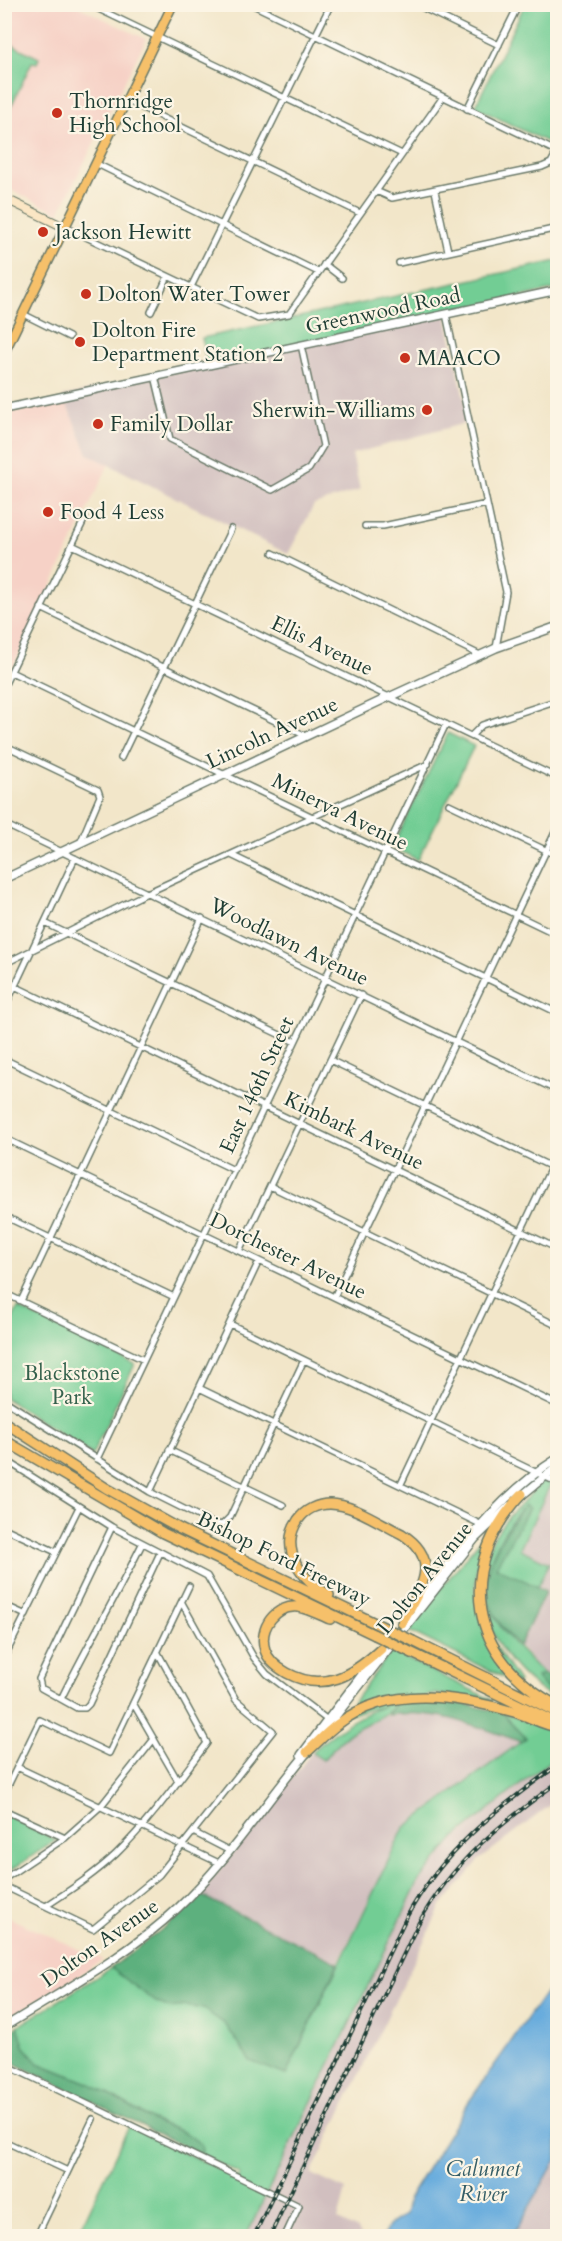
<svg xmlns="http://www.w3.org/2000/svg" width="562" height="2241" font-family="Cardo,serif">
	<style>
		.built { fill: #f6d1c6 }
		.industrial { fill: #d1bfbf }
		.green { fill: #72cd94; stroke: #488564; stroke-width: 1.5 }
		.forest { fill: #5db07e; stroke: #3e7659; stroke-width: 1.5 }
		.water { fill: #68acdd; stroke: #447488; stroke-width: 1.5 }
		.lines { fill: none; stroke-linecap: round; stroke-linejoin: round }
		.minor-casing { stroke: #697868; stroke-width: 8 }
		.tertiary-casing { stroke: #697868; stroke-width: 10 }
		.secondary-casing { stroke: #697868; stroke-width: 10 }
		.primary-casing { stroke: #697868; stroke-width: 11 }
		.motorway-casing { stroke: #697868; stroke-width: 12 }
		.minor { stroke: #fff; stroke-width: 5 }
		.tertiary { stroke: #fff; stroke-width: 7 }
		.secondary { stroke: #fbe6c4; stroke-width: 8 }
		.primary { stroke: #f6c06b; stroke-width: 8 }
		.motorway { stroke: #f6c06b; stroke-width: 9 }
		.rail-casing { stroke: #1f3d34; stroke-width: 4 }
		.rail { stroke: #fcf5e5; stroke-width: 1.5; stroke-dasharray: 4.5; stroke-linecap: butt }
		.motorway-bridge-casing { stroke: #697868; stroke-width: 12; stroke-linecap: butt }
		.motorway-bridge { stroke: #f6c06b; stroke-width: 9 }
		.poi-dot { fill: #c8321e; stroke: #fcf5e5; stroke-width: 2 }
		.labels { text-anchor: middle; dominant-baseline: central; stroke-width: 4.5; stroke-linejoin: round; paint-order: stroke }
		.poi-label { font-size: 21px; fill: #1f3d34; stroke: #fcf5e5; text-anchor: start }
		.street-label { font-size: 21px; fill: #1f3d34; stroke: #fcf5e5 }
		.park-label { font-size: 21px; fill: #34614c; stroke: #fcf5e5 }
		.water-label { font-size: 22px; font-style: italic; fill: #355e67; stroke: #fcf5e5 }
	</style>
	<rect width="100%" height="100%" fill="#fcf5e5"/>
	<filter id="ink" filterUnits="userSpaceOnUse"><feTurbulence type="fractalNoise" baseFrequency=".0167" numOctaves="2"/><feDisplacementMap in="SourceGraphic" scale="12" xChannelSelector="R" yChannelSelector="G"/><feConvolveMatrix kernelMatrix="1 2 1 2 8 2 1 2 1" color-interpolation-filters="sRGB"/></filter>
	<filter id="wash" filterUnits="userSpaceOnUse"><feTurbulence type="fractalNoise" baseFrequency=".008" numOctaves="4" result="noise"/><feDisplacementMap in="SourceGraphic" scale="24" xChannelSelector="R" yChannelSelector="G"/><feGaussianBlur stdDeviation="1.35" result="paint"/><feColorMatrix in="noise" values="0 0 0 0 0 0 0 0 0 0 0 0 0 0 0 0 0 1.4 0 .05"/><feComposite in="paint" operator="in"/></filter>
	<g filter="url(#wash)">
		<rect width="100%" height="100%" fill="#f2e6c9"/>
		<!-- built -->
		<path class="built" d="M4,5H75L146,39L59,213L5,187Z
			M65,401L88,454L109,464L5,684V414Z
			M5,1916L103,1960L5,2021Z"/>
		<!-- industrial -->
		<path class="industrial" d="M446,314L469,422L352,454L360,490L314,505L288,554L88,454L63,396Z
			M557,1471V1677L543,1674L519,1646L545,1592L537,1587L549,1563L520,1549Z
			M410,1711L465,1721L521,1742L404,1828L338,1963L200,1895L313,1751L329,1750L355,1729L383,1715Z
			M557,1755V1800L480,1859L441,1906L311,2174L346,2190L338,2220L358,2230L361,2236H246L419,1881L454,1838Z
			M557,2158V2236H510L524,2218Z"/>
		<!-- green -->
		<path class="green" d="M525,4L557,5V147L475,107Z
			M5,41L39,58L37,63L32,62L5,119Z
			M557,261V289L207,365L202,338Z
			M448,733L474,746L418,860L392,847Z
			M18,1308L135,1364L92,1455L5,1398L4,1336Z
			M546,1481L551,1483L520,1549L549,1563L537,1587L496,1568L525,1505C499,1534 472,1579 495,1618C507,1639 527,1656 543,1674L537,1677L557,1701C503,1669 463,1608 491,1543C502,1519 524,1503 540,1483Z
			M493,1524C492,1535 481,1549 478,1562C467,1613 493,1642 519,1682L517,1684L407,1630Z
			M391,1651L494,1701L436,1694L344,1715Z
			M397,1702C386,1716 373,1720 358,1728C343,1737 333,1748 323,1760L314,1754L313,1751C340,1727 363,1711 397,1702Z
			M501,1712L557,1733V1755L454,1838L419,1881L246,2236H77L129,2126L238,2178L240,2174L199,2154L202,2152L183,2132L154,2121L91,2084L38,2063L24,2046L18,2026L111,1968L170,2008L186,2006L204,2009L226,2025L238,2043L286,2075L404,1828L526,1738Z
			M4,1813L56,1840L5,1874H4Z"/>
		<!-- forest -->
		<path class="forest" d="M524,1505L529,1508L496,1567L546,1591L519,1646C465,1594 487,1557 524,1505Z
			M543,1674L557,1677V1701L537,1678Z
			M427,1700L464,1704L501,1712L526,1738L521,1742C477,1726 434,1708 387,1715L397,1702Z
			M200,1895L338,1963L286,2075L250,2061L226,2025L204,2009L186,2006L170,2008L156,2002L111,1968L178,1917Z
			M18,2026L24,2046L38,2063L91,2084L154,2121L183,2132L201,2144L202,2152L199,2154L5,2059V2035Z"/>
		<!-- water -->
		<path class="water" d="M557,1981V2158L518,2227L510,2236H383L388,2226L405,2214L409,2198L468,2103L552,1983Z"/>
	</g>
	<g filter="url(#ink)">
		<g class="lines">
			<defs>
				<path id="minor" d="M88,4L402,154
					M251,4L558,152
					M415,4L499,45
					M126,100L360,213
					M467,109L519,4
					M95,163L318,272
					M376,191L392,198L542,167L551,163L557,152
					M435,191L448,251
					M65,227L258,319L289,314L443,97
					M399,263L558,228
					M324,264L342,278
					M191,287L331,4
					M151,312L168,276
					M23,314L69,337
					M446,314L506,592L496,648
					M155,376L170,439L272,490L309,469L323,446L301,345
					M365,526H383L487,504
					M72,545L558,778
					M273,553L480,655
					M41,608L304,735
					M11,672L558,935
					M4,686L85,518
					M471,736L482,725L558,700
					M4,745L98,790L100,796L81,841
					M121,758L231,529
					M449,804L558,856
					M4,824L558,1091
					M231,855L558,1013
					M45,923L295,1042
					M4,964L147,893L428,764
					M4,981L558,1249
					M4,1009L75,858
					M4,1059L234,1170
					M330,1060L558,1170
					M4,1138L558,1405
					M270,1186L558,1326
					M4,1216L174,1297
					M239,1251L361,995
					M4,1293L144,1360
					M334,1297L558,826
					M21,1301L202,918
					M230,1324L558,1483
					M199,1388L480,1524
					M4,1400L150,1492L212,1523L222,1525L230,1517L304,1360
					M169,1450L283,1505
					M4,1459L112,1527L207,1576L254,1658L267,1674L330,1722
					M97,1459L446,724
					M401,1484L558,1153
					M150,1492L259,1261
					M112,1527L39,1679L41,1688L77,1708H85L89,1704L160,1553
					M4,1528L56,1552
					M4,1605L26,1615
					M4,1658L79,1507
					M61,1699C87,1646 116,1597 142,1544
					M133,1703L178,1781
					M17,1767L219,1863
					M4,1794L40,1720L109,1753L189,1586
					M4,1810L65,1838
					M195,1833L228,1850
					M4,1879L65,1838L101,1806L154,1739
					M4,1886L93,1929L159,1875L273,1731L236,1700L182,1603
					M46,1906C70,1890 95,1874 116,1854C151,1820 179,1780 207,1743L158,1653
					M4,2064L299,2206L285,2236
					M4,2141L68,2171
					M37,2236L93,2119"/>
				<path id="tertiary" d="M4,409L558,290
					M4,879L389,697L496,648L558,626
					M520,1497L558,1466
					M414,1607C457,1553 498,1495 558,1458
					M324,1731L475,1539L509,1506
					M301,1755L372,1661
					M4,2027C64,1990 127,1956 178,1908C228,1861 266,1801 310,1749"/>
				<path id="secondary" d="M4,198L64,227"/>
				<path id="primary" d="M4,353L173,4"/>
				<path id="motorway" d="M4,1422L106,1488L180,1529L381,1626
					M4,1440L163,1533L375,1635
					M522,1494C454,1567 468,1659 558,1706
					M329,1595C303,1581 278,1550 298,1520C305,1510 317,1504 330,1504C353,1504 381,1524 402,1534C444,1561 419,1590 402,1623
					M330,1619C320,1615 309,1609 299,1607C276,1604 258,1628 265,1650C268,1660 278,1668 287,1673C324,1693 353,1675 381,1649
					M413,1641L558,1713
					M406,1650L555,1722
					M307,1752C317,1743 327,1732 338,1724C389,1684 457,1696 514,1712C529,1716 542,1725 558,1727"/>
			</defs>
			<!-- minor casing -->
			<use href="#minor" class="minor-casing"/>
			<!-- tertiary casing -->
			<use href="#tertiary" class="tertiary-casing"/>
			<!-- secondary casing -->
			<use href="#secondary" class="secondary-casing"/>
			<!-- primary casing -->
			<use href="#primary" class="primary-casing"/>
			<!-- motorway casing -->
			<use href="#motorway" class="motorway-casing"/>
			<!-- minor -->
			<use href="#minor" class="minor"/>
			<!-- tertiary -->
			<use href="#tertiary" class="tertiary"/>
			<!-- secondary -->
			<use href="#secondary" class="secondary"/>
			<!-- primary -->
			<use href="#primary" class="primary"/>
			<!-- motorway -->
			<use href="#motorway" class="motorway"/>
			<defs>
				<path id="rail" d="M254,2236L405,1920C441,1852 496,1809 558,1765
					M270,2236L418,1924C454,1860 499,1825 558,1782"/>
			</defs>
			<!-- rail casing -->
			<use href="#rail" class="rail-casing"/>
			<!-- rail -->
			<use href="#rail" class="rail"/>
			<defs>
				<path id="motorway-bridge" d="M381,1626L413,1641
					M375,1635L406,1650"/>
			</defs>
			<!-- motorway-bridge casing -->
			<use href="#motorway-bridge" class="motorway-bridge-casing"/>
			<!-- motorway-bridge -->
			<use href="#motorway-bridge" class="motorway-bridge"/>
		</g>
	</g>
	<!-- markers -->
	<g class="poi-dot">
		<circle cx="57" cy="113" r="6"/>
		<circle cx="43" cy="232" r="6"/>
		<circle cx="86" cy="294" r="6"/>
		<circle cx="80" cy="342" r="6"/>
		<circle cx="405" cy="358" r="6"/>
		<circle cx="427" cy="410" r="6"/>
		<circle cx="98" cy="424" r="6"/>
		<circle cx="48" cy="512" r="6"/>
	</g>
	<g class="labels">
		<!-- poi labels -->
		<g class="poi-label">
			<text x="69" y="101">Thornridge<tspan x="69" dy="24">High School</tspan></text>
			<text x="55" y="232">Jackson Hewitt</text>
			<text x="98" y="294">Dolton Water Tower</text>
			<text x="92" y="330">Dolton Fire<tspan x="92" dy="24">Department Station 2</tspan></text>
			<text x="417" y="358">MAACO</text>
			<text x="415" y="410" text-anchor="end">Sherwin-Williams</text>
			<text x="110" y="424">Family Dollar</text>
			<text x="60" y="512">Food 4 Less</text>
		</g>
		<!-- street labels -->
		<g class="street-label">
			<text transform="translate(383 311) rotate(-12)">Greenwood Road</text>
			<text transform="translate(322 646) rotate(26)">Ellis Avenue</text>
			<text transform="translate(272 733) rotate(-25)">Lincoln Avenue</text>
			<text transform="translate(340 812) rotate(26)">Minerva Avenue</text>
			<text transform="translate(289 942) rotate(26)">Woodlawn Avenue</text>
			<text transform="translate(257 1085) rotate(-65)">East 146th Street</text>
			<text transform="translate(354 1131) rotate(26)">Kimbark Avenue</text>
			<text transform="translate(288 1256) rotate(26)">Dorchester Avenue</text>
			<text transform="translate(284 1559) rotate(26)">Bishop Ford Freeway</text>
			<text transform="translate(425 1578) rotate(-51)">Dolton Avenue</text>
			<text transform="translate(100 1943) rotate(-35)">Dolton Avenue</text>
		</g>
		<!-- park labels -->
		<g class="park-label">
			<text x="72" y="1373">Blackstone<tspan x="72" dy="24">Park</tspan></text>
		</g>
		<!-- water labels -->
		<g class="water-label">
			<text x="483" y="2169">Calumet<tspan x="483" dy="25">River</tspan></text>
		</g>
	</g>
	<!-- margin -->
	<rect width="562" height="2241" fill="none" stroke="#fcf5e5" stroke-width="24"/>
</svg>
